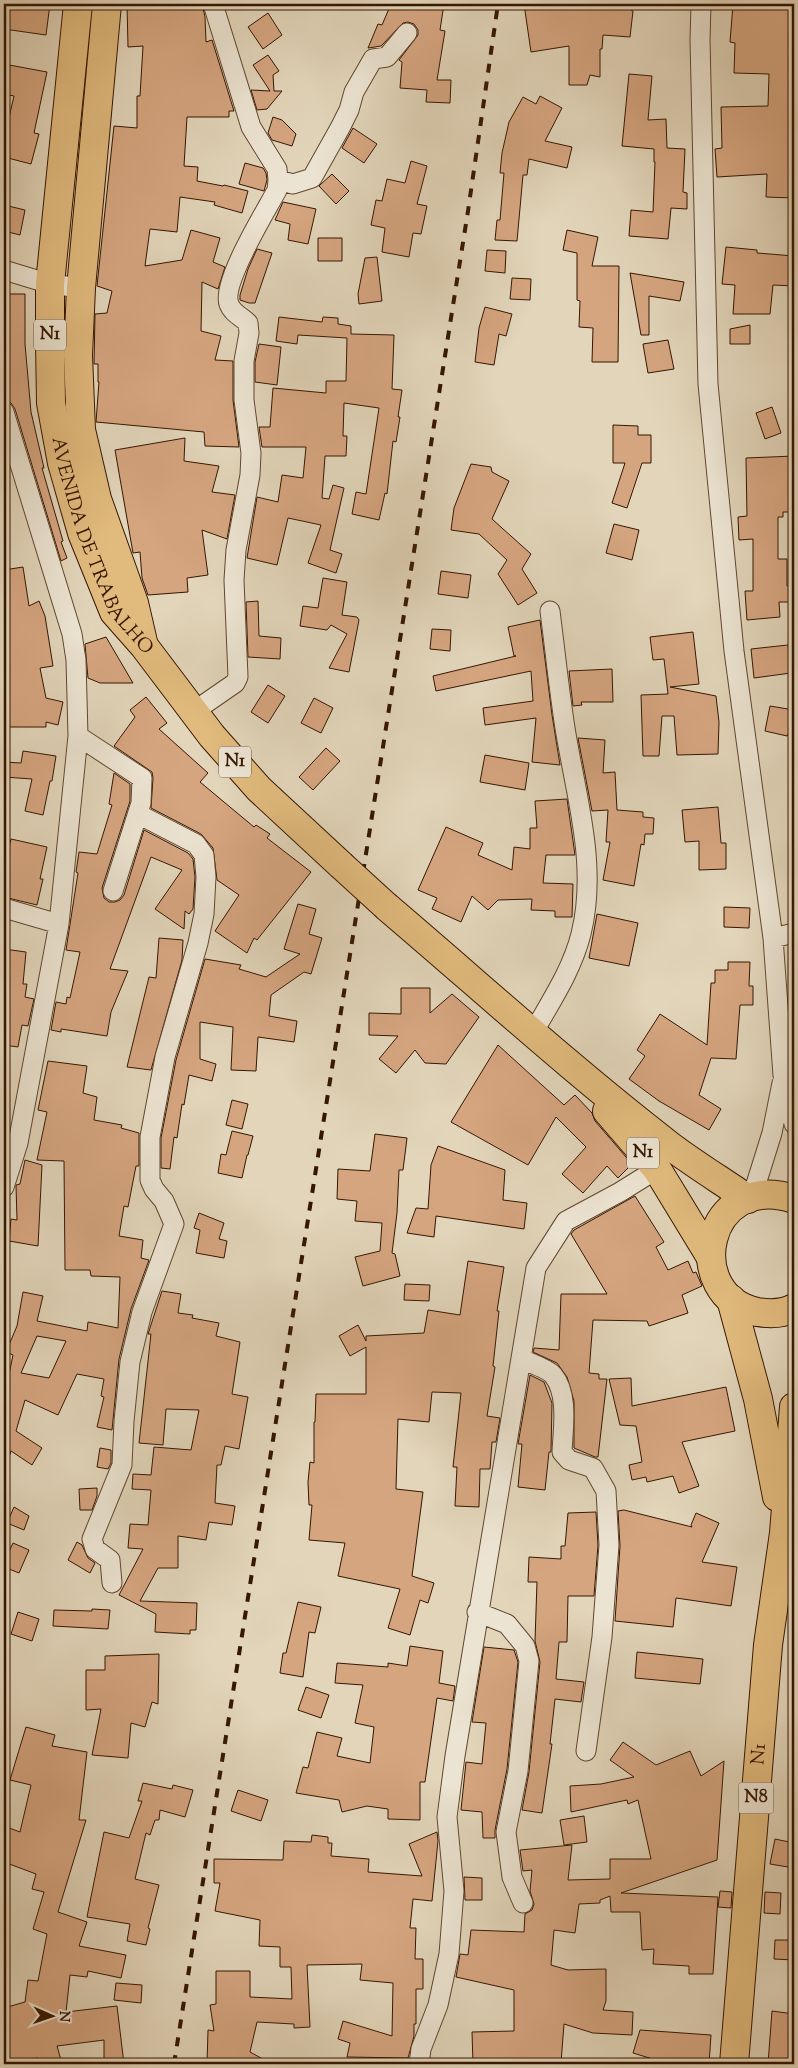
<svg xmlns="http://www.w3.org/2000/svg" width="798" height="2068" font-family="'Sorts Mill Goudy',serif">
	<style>
		.building { fill: #d5a580; stroke: #351601; fill-rule: evenodd }
		.lines { fill: none; stroke-linecap: round; stroke-linejoin: round }
		.minor-casing { stroke: #60462f; stroke-width: 21 }
		.highway-casing { stroke: #351601; stroke-width: 30 }
		.minor { stroke: #ece4d2; stroke-width: 19 }
		.highway { stroke: #e1ba7d; stroke-width: 28 }
		.rail { stroke: #351601; stroke-width: 4; stroke-dasharray: 9 9; stroke-linecap: butt }
		.highway-bridge-casing { stroke: #351601; stroke-width: 30; stroke-linecap: butt }
		.highway-bridge { stroke: #e1ba7d; stroke-width: 28 }
		.labels { text-anchor: middle; dominant-baseline: central; stroke-width: 4; stroke-linejoin: round; paint-order: stroke }
		.shield { fill: #ece4d2; stroke: #6c5440; stroke-width: 1 }
		.shield-label { font-size: 18px; font-weight: bold; fill: #351601 }
		.street-label { font-size: 19px; fill: #351601; stroke: #ece4d2 }
	</style>
	<rect width="100%" height="100%" fill="#e2d5ba"/>
	<filter id="stains"><feTurbulence type="fractalNoise" baseFrequency=".004" numOctaves="4"/><feColorMatrix values="0 0 0 0 .2 0 0 0 0 .09 0 0 0 0 .02 0 0 0 .5 -.17"/></filter>
	<radialGradient id="worn" r=".72"><stop offset=".6" stop-color="#630" stop-opacity="0"/><stop offset="1" stop-color="#630" stop-opacity=".3"/></radialGradient>
	<!-- building -->
	<path class="building" d="M4,4H50L46,35L4,29Z
		M127,4H202L205,17L206,42L212,40L234,111H229V117H187L184,166L198,167L197,181L223,186L224,185L248,191L242,213L214,205L215,202L180,197L177,232L150,229L145,266L182,260L191,230L220,238L213,262L225,267L218,289L202,282L201,331L221,336L215,360L233,361V400L239,447L205,446L204,432L96,422L99,382H98V364H94L95,314L107,313L112,291L97,286L114,126L137,128V96H140L143,46L128,47Z
		M391,4H444L440,30L445,31L437,80H451L450,103L426,102L427,90L400,88L402,62L399,60L418,35V30L414,24L408,22L403,23L381,46L368,48L378,24L382,25Z
		M524,4H631V10L633,11L630,37L603,35L602,49H600V77L590,75L587,85H569V46L531,52Z
		M733,4H794V198L766,197L767,174L717,177L715,149L722,148L721,107L768,106L769,74L734,73L735,43L730,42Z
		M268,13L282,35L263,49L248,27Z
		M268,55L279,71L273,75L274,91H282L267,109L257,110L251,90L270,91L253,65Z
		M4,64L47,72L34,133L39,134L31,164L4,157V125L7,126L14,96L4,94Z
		M629,74L652,76L648,120L666,119L667,148L685,149L683,192L687,193V209L671,208L668,239L629,236L631,210L653,212L655,162H654V149L622,146Z
		M540,96L562,108L545,141L572,147L567,168L529,159L527,175H523L517,241L495,240L497,220H500L504,173H500L502,153L509,122L523,97L536,104Z
		M273,117L282,120L296,134L292,146L272,140L268,133Z
		M353,128L377,144L364,163L342,148Z
		M411,161L427,166L417,204L427,206L421,234L413,233L409,257L382,252L385,228L371,225L376,200L382,201L387,179L405,183Z
		M245,163L263,168L266,173L267,180L264,191L239,184Z
		M332,174L349,191L336,204L319,186Z
		M283,202L316,209L308,244L288,240L290,224L275,220Z
		M4,205L25,210L20,235L4,231Z
		M567,230L598,237L592,266H619L618,362H592L593,328L579,327L580,301L577,300V253L563,250Z
		M318,238H342V261H318Z
		M726,247L757,250V253L794,256V286L773,285L770,314H733L735,285L722,284Z
		M257,249L272,253L255,303H249L240,300V295L248,269Z
		M487,250L506,251L505,273L485,271Z
		M377,257L382,301L359,304L358,294L365,258Z
		M630,273L684,282L680,301L649,296V335H641Z
		M512,278L531,279L530,300L510,299Z
		M4,294H25V344L31,412L44,468H42L63,541L61,542L67,558L61,561L15,409L11,403L5,401Z
		M485,307L512,314L506,336L499,334L494,365L475,362L479,328Z
		M279,317L322,322L323,317L338,318V324L351,326V334L394,335L392,389L402,390L398,417H400L396,442L393,441L387,494L385,493L379,520L352,514L356,492L366,494L379,408L344,403L343,436H347L346,456H325L322,498L329,499L333,485L344,488L330,550L342,554L336,573L308,563L321,525L288,518L277,565L247,558L257,497L278,502L282,475L303,478L306,447H262L259,427H270L273,388L326,393V381H346L347,338L298,335L297,344L276,341Z
		M750,325V344H730V329Z
		M668,340L674,369L648,373L643,344Z
		M259,344L281,347L277,385L255,382V362Z
		M772,407L781,433L765,439L756,413Z
		M613,425L638,426V435H651V463H642L627,508L612,503L625,463H613Z
		M185,438L184,461L219,466L212,492L235,495L227,539L202,530L208,575L187,578L188,592L148,595L142,578L140,552L133,553L115,450Z
		M794,456V512H783V517H778V559H787V586L794,585V602H779L780,617L747,620L745,591H753V539L739,540L738,517L747,516L746,458Z
		M471,464L491,467L492,472L509,481L492,519L531,554L522,569L537,593L518,605L498,574L507,560L479,534L451,530L454,508Z
		M614,524L639,530L632,560L606,553Z
		M23,567L29,606L39,601L45,616L53,666L40,668L46,698L63,702L58,725L46,722V727H4V570Z
		M441,571L471,575L468,598L438,594Z
		M323,578L347,582L342,615L357,617L359,620L349,672L329,668L347,634L331,625L327,630L300,626L303,606L318,608Z
		M258,601L259,636L281,638L280,659L248,657L246,602Z
		M540,620L552,715L560,765L532,762L536,718L485,725L483,708L533,701L531,671L436,691L433,676L516,656H514L508,627Z
		M432,629L451,630L450,651L430,649Z
		M693,632L699,684L670,687L716,696L719,722L718,754L677,755L674,716H662L659,756H643L641,695L668,694L664,659L653,660L650,637Z
		M106,637L133,683H100L88,678L85,644Z
		M788,645L791,673L754,678L751,649Z
		M612,669L613,702H581L582,705L573,706L569,671Z
		M268,685L285,696L268,723L251,712Z
		M146,697L167,723L159,729L208,773L200,782L254,827L256,825L270,834L267,838L311,872L257,940L254,938L247,953L215,931L239,895L217,880L213,848L201,834L151,808L153,778L152,772L114,746L135,717L130,710Z
		M314,698L333,708L321,733L301,723Z
		M770,706L794,710V735L788,734L787,736L765,731Z
		M578,738L605,740L603,773L615,772L617,810L643,812V817L654,818L653,834H645L644,845L641,844L634,886L603,880L610,842H606L608,810L592,811Z
		M326,748L340,761L313,790L299,777Z
		M23,751L56,756L52,781H50L43,815L25,811L32,779L4,777V762L21,763Z
		M485,755L529,763L525,790L480,782Z
		M114,773L130,784V801L102,888L104,898L109,902H115L120,900L124,895L144,830L188,853L193,859L195,877L193,909L189,914L185,911L184,929L155,909L182,870L151,857L110,969L128,971L111,1012L107,1036L61,1029V1032L51,1030L56,1002L66,1004L67,997L70,998L80,952L66,950L78,873L76,872L79,852L97,854L112,805L109,804Z
		M567,799L575,855H546L543,883L573,884L572,917H555V911L531,910L532,899L498,900L488,910L472,896L461,922L432,909L437,898L418,890L446,827L483,843L478,855L512,870L514,847L530,849V828H537L535,801Z
		M718,807L721,843H726V869L699,870V841L685,842L682,810Z
		M11,839L47,847L40,879H43L37,905L4,897V868Z
		M298,904L316,909L309,934L322,938L311,974L304,972L271,995L269,1016L297,1021L294,1042L258,1037L256,1071L231,1070L233,1027L200,1022V1059L216,1064L212,1081L189,1075L184,1105L182,1104L177,1138L174,1137L170,1169L161,1168V1138L176,1060L205,959L241,965L239,969L266,977L300,954L284,949Z
		M724,907L750,908L749,928L724,927Z
		M597,914L638,923L629,966L589,958Z
		M159,938L183,940L182,960L151,1070L127,1067L149,977L156,978Z
		M4,949L26,952L23,984H27L25,997L34,999L28,1026L22,1025L18,1047L4,1045Z
		M728,962H750L749,986H753V1005H740L736,1059L711,1058L699,1095L721,1109L709,1130L659,1101L629,1079L645,1056L637,1050L660,1014L707,1045L711,983H715V970H728Z
		M401,988H430V1013L452,994L479,1017L446,1064L425,1063L415,1050L396,1073L379,1059L398,1036L369,1035V1013L401,1014Z
		M498,1045L564,1105L575,1095L592,1113L595,1121L632,1164L618,1178L607,1166L583,1193L562,1174L586,1147L556,1117L528,1165L451,1122Z
		M48,1061L87,1066L83,1093L97,1097L94,1120L122,1125L121,1128L139,1133V1166H136L128,1207L124,1206L119,1236L143,1240L141,1258L149,1260L131,1309L119,1359L112,1430L97,1427L104,1397L101,1396L104,1379L77,1374L58,1415L25,1400L16,1431L42,1448L32,1465L11,1451L8,1460L4,1459V1407L8,1393H5L13,1355L6,1352L17,1326L23,1292L43,1296L37,1321L87,1331L88,1322L118,1328L120,1277L91,1276L90,1270H65L64,1161L37,1160L47,1112L38,1110ZM37,1336L66,1341L49,1378L21,1373Z
		M232,1100L248,1104L242,1129L226,1125Z
		M232,1131L253,1136L248,1155H247L242,1178L218,1173L221,1154L226,1155Z
		M375,1134L407,1138L403,1170H399L397,1213L392,1253L395,1254L400,1276L363,1286L355,1257L380,1251L382,1223L355,1221L357,1201L337,1199L338,1169L370,1171Z
		M438,1146L505,1170L503,1200L527,1203L524,1229L436,1216L434,1237L407,1233L416,1208L428,1209L431,1165Z
		M25,1160L42,1165L38,1246L9,1241L11,1219L17,1220L16,1185L20,1184Z
		M635,1196L664,1242L656,1247L668,1270L688,1261L693,1273L696,1272L702,1286L682,1295L688,1313L649,1326L647,1321L593,1320L589,1373L599,1374V1379H607L598,1457H595L574,1448V1401L567,1377L557,1363L533,1352L534,1348L559,1350L561,1294H607L571,1234L574,1230Z
		M199,1213L224,1223L219,1239L227,1241L224,1258L196,1253L200,1230L194,1228Z
		M468,1261L504,1267L497,1311H499L493,1366L495,1367L487,1416L500,1418L496,1442H492L490,1469H480L479,1507L455,1506L457,1467H453L461,1393L432,1392L429,1422L398,1419L396,1489L423,1492L412,1576L434,1583L428,1603L420,1600L410,1635L388,1628L400,1589L338,1576L345,1543L309,1540L312,1505H309L308,1482L310,1462L314,1463V1422H315L316,1394H366V1347L350,1356L339,1336L358,1325L366,1341V1336L424,1333L428,1310L460,1315Z
		M405,1284L430,1285L429,1301L404,1300Z
		M162,1291L181,1294L178,1313L193,1315L192,1318L219,1323L216,1336L240,1342L232,1394L248,1397L239,1449L225,1446L221,1465H217L215,1503L235,1506L232,1525L209,1522L206,1540L178,1536V1568H158L140,1601L197,1603L196,1630H190V1634L155,1632L156,1614L119,1595L143,1549L128,1548L130,1524L148,1525L151,1490L132,1489L133,1474L151,1475L154,1447L191,1450L199,1410L166,1409L163,1445L139,1443L151,1334H148Z
		M530,1375L544,1382L552,1403L551,1452H549L545,1490L518,1487L522,1444H518Z
		M631,1378L632,1406L726,1387L735,1431L682,1442L699,1486L679,1493L673,1476L647,1482L646,1477L632,1480L629,1465L642,1462L636,1426L620,1425L609,1379Z
		M100,1448L111,1450V1463L108,1469L97,1467Z
		M97,1488V1496L92,1510H80L79,1489Z
		M14,1507L29,1516L24,1530L7,1523Z
		M624,1510L692,1527L691,1525L696,1513L719,1523L702,1562L737,1567L731,1606L676,1598L673,1627L615,1621L620,1546L618,1511Z
		M596,1512L598,1545L594,1596H568L567,1642H559L556,1679L584,1682L581,1702L555,1699L550,1744H552L542,1813L522,1810L529,1772L540,1662L535,1641L537,1582H528L529,1557L561,1559V1546H565L568,1513Z
		M77,1542L82,1545L88,1558L95,1563L90,1573L68,1560Z
		M13,1543L29,1550L19,1573L4,1567V1562Z
		M298,1602L321,1607L315,1633L309,1632L303,1677L280,1673L283,1653H286Z
		M92,1609L110,1610L108,1629L53,1626L54,1610L92,1611Z
		M18,1612L39,1619L32,1641L11,1634Z
		M410,1646L443,1651L439,1683L455,1686L453,1701L437,1698L425,1782H420V1820L388,1819V1809L367,1806L342,1812L339,1800L296,1793L303,1767L308,1768L317,1732L342,1738L337,1756L370,1763L374,1727L355,1723L363,1685L335,1683L337,1663L388,1667V1663L407,1666Z
		M484,1647L514,1650L518,1662L507,1769L495,1830V1838H483L482,1812L461,1810L466,1762L482,1764L486,1723L472,1722Z
		M637,1652L703,1659L700,1684L635,1678Z
		M159,1654L158,1704L152,1702L145,1727L131,1723L128,1758L92,1755L101,1709L86,1710V1670H105V1656Z
		M306,1687L329,1695L321,1718L298,1710Z
		M26,1727L55,1735L52,1746L87,1752L79,1820H86L58,1912L87,1922L79,1946L126,1955L121,1978L88,1971L87,1977L70,1975L66,2012L117,2006L124,2064H104V2040L57,2046L61,2060L48,2064H40L38,2058L4,2062V2008L25,2002L28,1980L38,1981L47,1934L33,1929L44,1892L32,1889L36,1874L4,1862V1826L20,1832L31,1785L10,1780Z
		M623,1742L656,1765L690,1751L701,1776L724,1761L717,1860L621,1893L718,1897L713,1974H689V1966L653,1964L654,1949L642,1950L640,1912H611L610,1896L600,1900V1903L579,1904L575,1933L554,1930L551,1965L568,1970L606,1969V2001L603,2010L633,2012L632,2035L593,2033L564,2024L561,2063L504,2059V2064H473L472,2032L514,2031V1990L456,1977L460,1954L468,1955L471,1930L524,1932L525,1914L532,1910L534,1904L530,1891L532,1870L523,1871L520,1850L572,1845L568,1880L610,1879V1859H651L638,1800L628,1804L627,1800L571,1812L570,1786L601,1784L634,1777L610,1760Z
		M143,1783L172,1789L173,1785L193,1790L185,1817L160,1810L159,1820H155L150,1835L146,1833L135,1879L159,1885L148,1928L150,1929L146,1945L127,1941L130,1924L87,1917L104,1832L129,1838L142,1801H138Z
		M238,1790L268,1800L261,1821L231,1811Z
		M584,1816L587,1842L564,1845L560,1820Z
		M437,1832L438,1841L432,1901L413,1899L410,1928H416L415,1959H423V1989H416V2024H414V2036L408,2058L347,2057L350,2043L338,2039L343,2021L392,2036L393,1983L360,1980L362,1964L307,1965L310,2027L294,2028V2024L257,2022L250,2052L272,2064H207L208,2030L214,2031L210,2005L216,2004V1971H250V1997L292,1999L291,1967H280V1947L259,1946L260,1920L215,1911L220,1883H214V1859L283,1860L284,1841L311,1842L312,1835L328,1837V1843H332L331,1856L369,1859L368,1872L422,1876L409,1844Z
		M775,1839L794,1843V1868L770,1864Z
		M464,1877L482,1878V1900H465Z
		M720,1891L732,1892L731,1908L718,1907Z
		M765,1892L781,1893L780,1914L764,1913Z
		M775,1940H794V1960L774,1959Z
		M116,1983L142,1985L141,2003L114,2000Z
		M772,2011L794,2014V2064H768Z
		M640,2030L711,2035L709,2064H656V2060L633,2053Z"/>
	<g class="lines">
		<defs>
			<path id="minor" d="M701,4L700,40L708,384L734,651L773,938L783,1075L794,1124
				M278,180L293,184L312,178L340,128L349,110L354,92L373,59L387,57L407,33
				M4,270L50,284L81,288
				M4,412L72,634L76,660L78,736L59,924L18,1143L4,1187
				M193,712L235,683L238,677L234,580L236,550L250,475L251,453L244,400V361L249,333L248,323C242,317 232,313 229,304C221,283 266,211 277,190L278,180L277,169L251,127L213,4
				M78,736L142,778L141,803L113,891
				M4,908L59,924
				M773,938L794,933
				M533,1033C551,1001 572,970 581,934C598,865 576,797 565,728C559,689 555,650 550,611
				M752,1197L772,1133L782,1083
				M521,1359C528,1362 548,1369 553,1375C569,1394 563,1429 562,1452L569,1460L593,1468L606,1491L609,1545L602,1637L586,1751
				M112,1583L110,1560L95,1549L92,1539L122,1465L124,1421L130,1362L142,1312L174,1224L164,1201L154,1189L150,1180V1137L165,1057L198,943L204,914L206,877L204,855L196,844L138,814
				M477,1612L507,1624L525,1646L529,1661L518,1771L506,1832L512,1877L523,1903
				M419,2064L421,2049L438,2005L449,1954L454,1891L447,1817L455,1756L536,1268L566,1221L620,1192L657,1169"/>
			<g id="highway">
				<path id="s1" d="M78,4L50,284V341L51,403L62,463L82,533L114,612L144,646L212,736L259,789L341,865"/>
				<path d="M107,4L81,288L78,355L81,430L97,499L134,603L143,642"/>
				<path d="M387,907C481,987 572,1070 669,1145C694,1164 722,1181 748,1199"/>
				<path d="M607,1111L657,1169L710,1256"/>
				<path d="M794,1199C704,1170 681,1296 757,1312C770,1314 783,1314 794,1308"/>
				<path d="M731,1299L758,1399L777,1497"/>
				<path id="s2" d="M734,2064L768,1645L784,1533L794,1407"/>
			</g>
		</defs>
		<!-- minor casing -->
		<use href="#minor" class="minor-casing"/>
		<!-- highway casing -->
		<use href="#highway" class="highway-casing"/>
		<!-- minor -->
		<use href="#minor" class="minor"/>
		<!-- highway -->
		<use href="#highway" class="highway"/>
		<!-- rail -->
		<path class="rail" d="M174,2064L468,211L498,4"/>
		<defs>
			<path id="highway-bridge" d="M341,865L387,907"/>
		</defs>
		<!-- highway-bridge casing -->
		<use href="#highway-bridge" class="highway-bridge-casing"/>
		<!-- highway-bridge -->
		<use href="#highway-bridge" class="highway-bridge"/>
	</g>
	<g class="labels">
		<!-- shield labels -->
		<g class="shield">
			<rect x="34" y="319.5" width="32" height="31" rx="4"/>
			<rect x="219" y="746.5" width="32" height="31" rx="4"/>
			<rect x="627" y="1137.5" width="32" height="31" rx="4"/>
			<rect x="738.5" y="1782.5" width="35" height="31" rx="4"/>
		</g>
		<g class="shield-label">
			<text x="50" y="335">N1</text>
			<text x="235" y="762">N1</text>
			<text x="643" y="1153">N1</text>
			<text x="756" y="1798">N8</text>
		</g>
		<!-- street labels -->
		<g class="street-label">
			<text stroke="none"><textPath href="#s1" startOffset="554">AVENIDA DE TRABALHO</textPath></text>
			<text stroke="none"><textPath href="#s2" startOffset="311">N1</textPath></text>
		</g>
	</g>
	<!-- margin -->
	<rect width="798" height="2068" fill="none" stroke="#e2d5ba" stroke-width="20"/>
	<rect x="5" y="5" width="788" height="2058" fill="none" stroke="#351601" stroke-width="2.5"/>
	<rect x="10" y="10" width="778" height="2048" fill="none" stroke="#351601"/>
	<!-- north arrow -->
	<g transform="translate(52 2016) rotate(92)" stroke="#ece4d2" stroke-width="4" paint-order="stroke">
	<path d="M0-4L9 19L0 12L-9 19Z" fill="#351601"/>
	<text y="-8" font-size="14" font-weight="bold" text-anchor="middle" fill="#351601">N</text>
	</g>
	<rect width="100%" height="100%" filter="url(#stains)"/>
	<rect width="100%" height="100%" fill="url(#worn)"/>
</svg>
